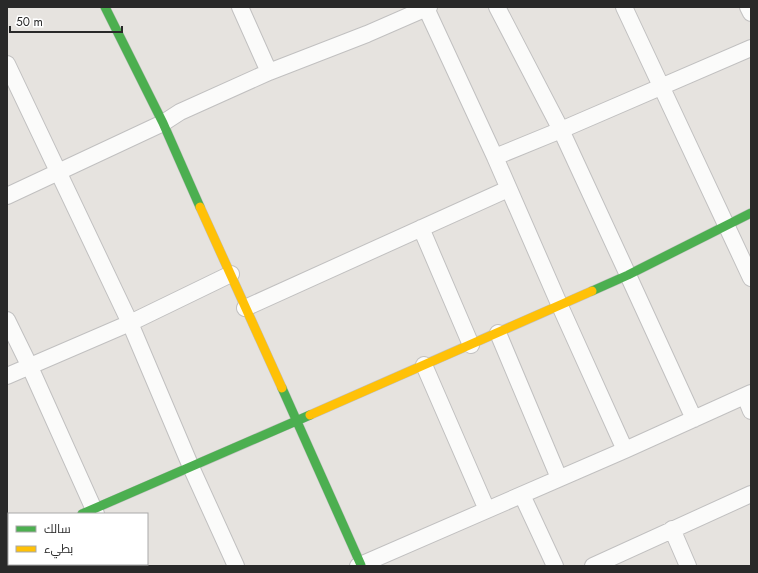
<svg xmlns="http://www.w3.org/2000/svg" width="758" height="573" font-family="Jost,Cairo,sans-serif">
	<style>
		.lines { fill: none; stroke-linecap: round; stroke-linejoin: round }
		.street-casing { stroke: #c1c0c0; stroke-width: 18 }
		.fast-casing { stroke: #c1c0c0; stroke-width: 10 }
		.slow-casing { stroke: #c1c0c0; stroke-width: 10 }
		.street { stroke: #fbfbfa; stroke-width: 16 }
		.fast { stroke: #4caf50; stroke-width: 9 }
		.slow { stroke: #ffc107; stroke-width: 9 }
	</style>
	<rect width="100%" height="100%" fill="#e6e3df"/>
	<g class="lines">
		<defs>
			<path id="street" d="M240,7L269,72
				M497,7L561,130L628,275L694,419
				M624,7L751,278
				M748,7L751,13
				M426,8L495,157L560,306L625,450
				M7,64L130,323L191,467L236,566
				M495,157L561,130L751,48
				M7,196L163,123L180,112L269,72L367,34L429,7
				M421,228L471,345
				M245,308L508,189
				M7,320L30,367L96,514
				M498,333L559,478
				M424,365L487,510
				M7,376L130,323L231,274
				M745,396L751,411
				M522,495L555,566
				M672,529L688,566
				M7,545L9,544
				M117,564L118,566
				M358,566L625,450L751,393
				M593,566L751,494"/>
			<path id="fast" d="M105,7L163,123L200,207
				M592,291L628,275L751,213
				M282,388L361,565
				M82,514L310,415"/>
			<path id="slow" d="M200,207L282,388
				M310,415L592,291"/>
		</defs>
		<!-- street casing -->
		<use href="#street" class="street-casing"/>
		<!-- fast casing -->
		<use href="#fast" class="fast-casing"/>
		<!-- slow casing -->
		<use href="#slow" class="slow-casing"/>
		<!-- street -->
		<use href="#street" class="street"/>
		<!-- fast -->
		<use href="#fast" class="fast"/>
		<!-- slow -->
		<use href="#slow" class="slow"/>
	</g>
	<!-- border -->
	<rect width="758" height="573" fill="none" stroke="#292929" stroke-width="16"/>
	<!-- legend -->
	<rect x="8" y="513" width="140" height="52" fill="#ffffff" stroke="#a9a9a9"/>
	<rect x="16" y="526" width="20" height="6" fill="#4caf50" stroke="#a9a9a9"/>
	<text x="44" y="533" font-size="12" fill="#292929">سالك</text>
	<rect x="16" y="546" width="20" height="6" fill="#ffc107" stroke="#a9a9a9"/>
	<text x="44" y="553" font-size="12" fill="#292929">بطيء</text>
	<!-- scale -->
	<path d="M10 26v6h112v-6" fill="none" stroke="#292929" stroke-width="2"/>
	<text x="16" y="26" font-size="12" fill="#292929" stroke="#ffffff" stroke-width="3" paint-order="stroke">50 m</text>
</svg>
